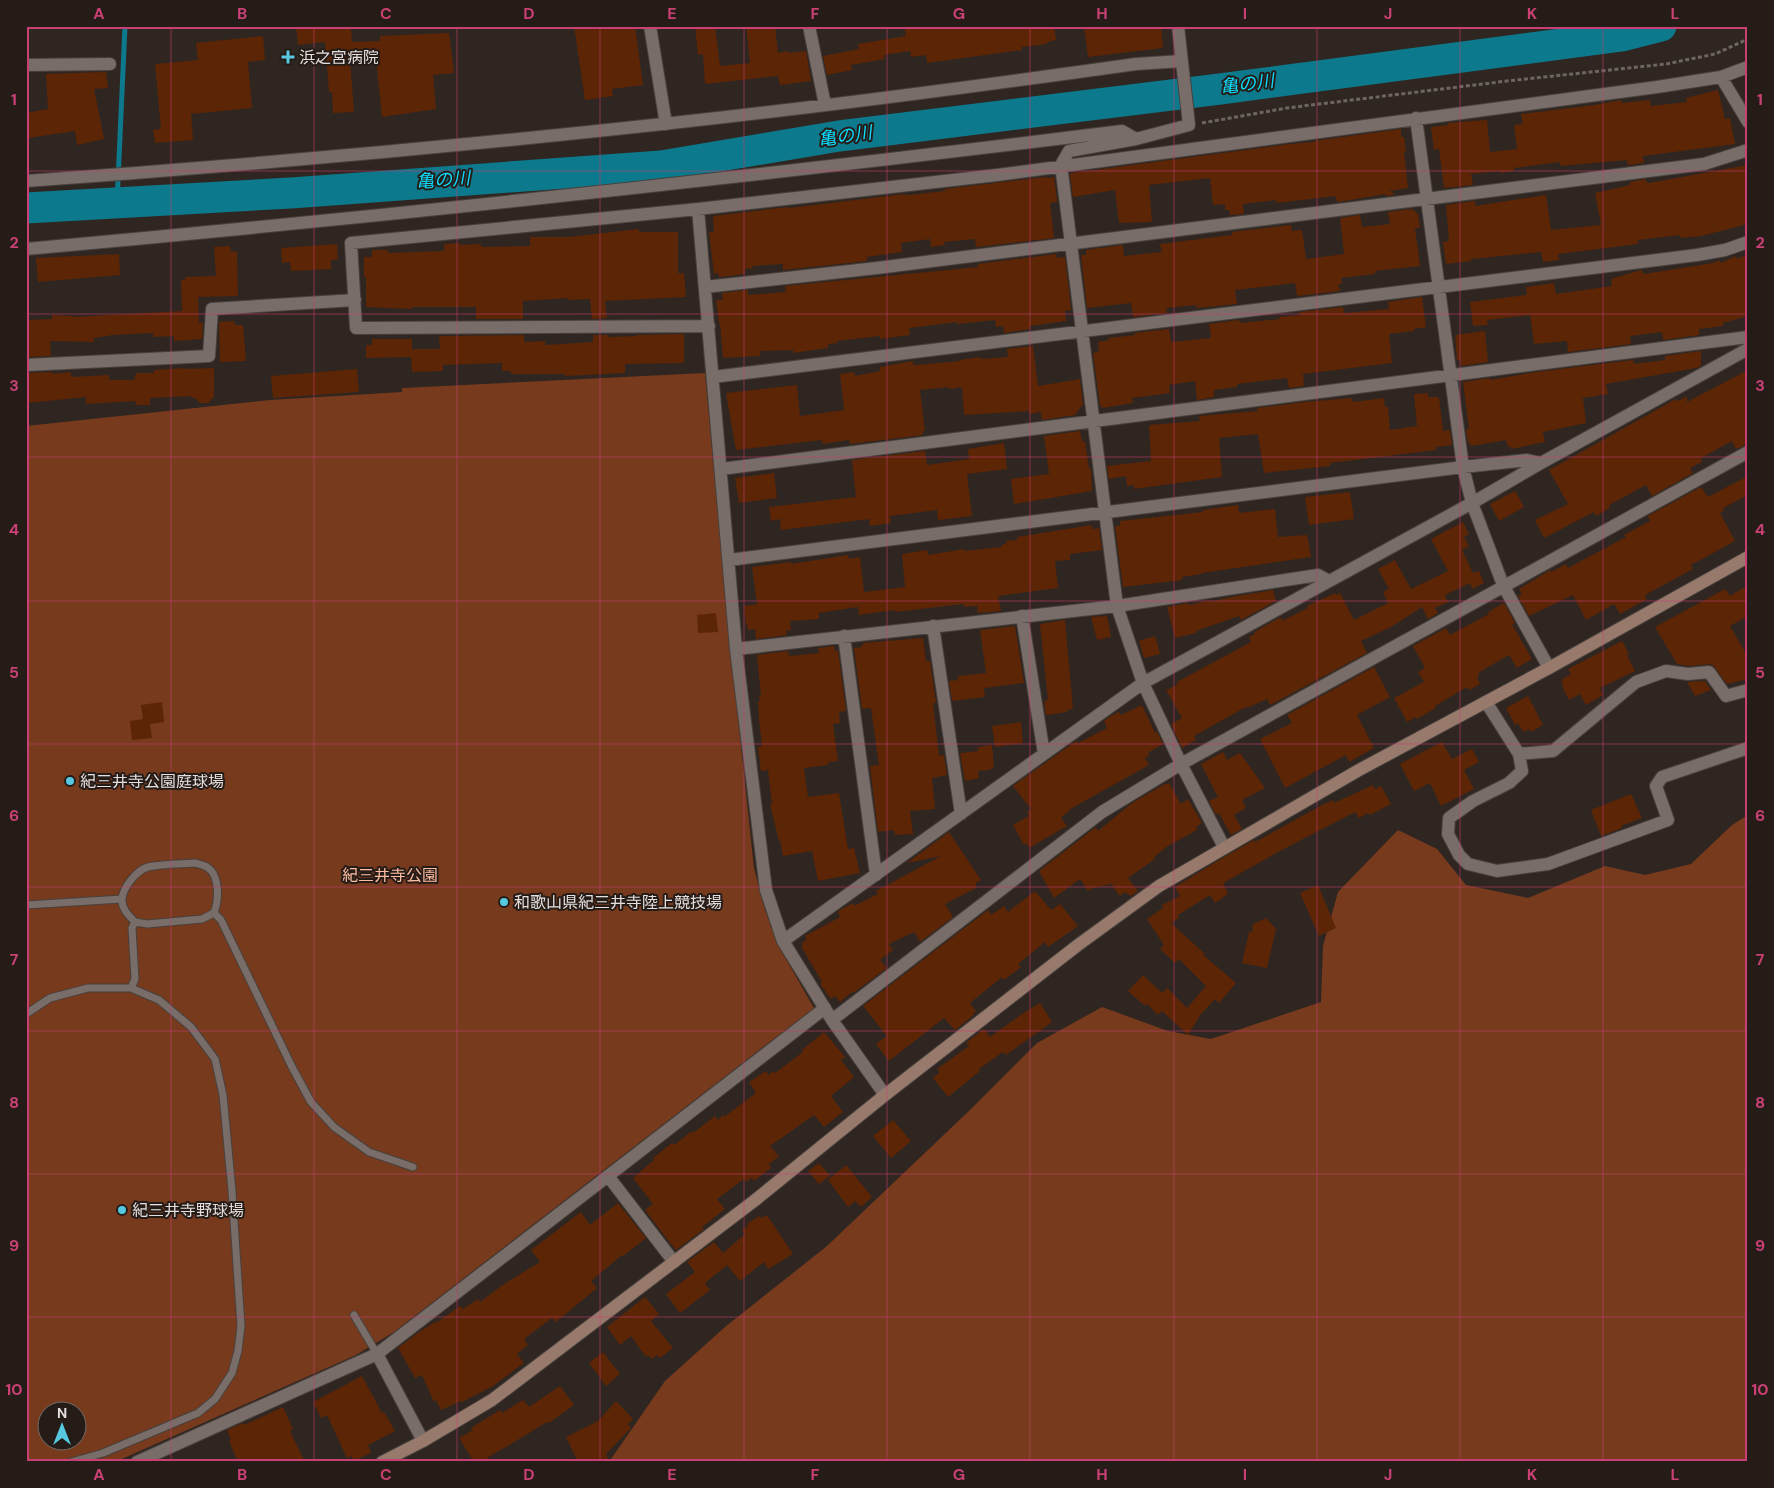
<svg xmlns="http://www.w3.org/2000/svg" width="1774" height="1488" font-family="'DM Sans','Noto Sans JP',sans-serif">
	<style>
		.green { fill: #773a1d; fill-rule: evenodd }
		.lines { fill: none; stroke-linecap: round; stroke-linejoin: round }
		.stream { stroke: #0c798c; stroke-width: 5 }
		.river { stroke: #0c798c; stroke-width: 31 }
		.building { fill: #5c2506 }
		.lane-casing { stroke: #48413d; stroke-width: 9 }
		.street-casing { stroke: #48413d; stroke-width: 14 }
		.secondary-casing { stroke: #48413d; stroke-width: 14 }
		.path { stroke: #6d6561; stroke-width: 3; stroke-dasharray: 4 2.5; stroke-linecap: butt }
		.lane { stroke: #786d68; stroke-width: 7 }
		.street { stroke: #786d68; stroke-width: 12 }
		.secondary { stroke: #987a6c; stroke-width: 12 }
		.grid { fill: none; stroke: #c94075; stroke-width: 1; stroke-opacity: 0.55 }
		.poi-dot { fill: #56c9e1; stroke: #251c18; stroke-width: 2 }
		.labels { text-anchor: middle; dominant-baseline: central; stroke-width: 4; stroke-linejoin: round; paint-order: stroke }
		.poi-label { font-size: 16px; fill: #e5dedc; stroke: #251c18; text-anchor: start }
		.park-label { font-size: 16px; fill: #febda0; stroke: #251c18 }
		.water-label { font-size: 18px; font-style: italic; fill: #0bdcfc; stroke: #251c18 }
		.neatline { fill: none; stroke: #c94075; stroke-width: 2 }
		.grid-label { font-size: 16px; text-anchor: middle; font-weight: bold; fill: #c94075 }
	</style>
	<rect width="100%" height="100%" fill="#2f2621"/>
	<!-- green -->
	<path class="green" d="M705,373L729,633L754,868L765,910L779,947L814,1008L394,1332L356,1355L115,1462H26V426L270,400L402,392V388ZM48,1410H78V1440H48Z
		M1748,815V1462H609L665,1381L725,1327L827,1246L971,1109L1037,1043L1102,1007L1168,1031L1211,1039L1321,1002L1323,946L1338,892L1398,830L1437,849L1466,885L1528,898L1605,866L1645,875L1691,864L1732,825Z"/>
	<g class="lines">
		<!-- stream -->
		<path class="stream" d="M117,203L125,26"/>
		<!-- river -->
		<path class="river" d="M26,208L291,193L661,166L839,136L1220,89L1622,36L1661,26"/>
	</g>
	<!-- building -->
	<path class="building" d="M296,26H342V29L351,28L352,42L380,41V36L449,33L454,73L433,75L436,109L382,117L376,59L350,60L354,112L333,113L332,92H329L325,42L298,45Z
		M574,26H635L643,85L612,89L613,96L585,100Z
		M695,26H715L720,66L750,63L746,26H775L778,53L788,51V53L806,51L811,81L780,85L778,76L705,84L703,54L698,55Z
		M904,26H1054L1056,40L1047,42V44L1022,47V50L927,63L926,55L911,57L910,51L884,55L885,59L851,65L852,70L827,75L823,56L859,49L858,44L906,36Z
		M1084,26H1161L1163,48L1088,57Z
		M263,36L265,60L248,62L252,108L191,114L193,140L155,143L153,130L161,129L155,64L198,60L196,43Z
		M106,72L108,88L94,89L104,139L77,145L75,131L28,138L26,113L48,109L46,74Z
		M1718,90L1725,119L1730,118L1735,144L1643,156L1644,163L1628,165L1627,160L1560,166V162L1514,168V171L1500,173L1499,171L1471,174L1473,185L1444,188L1439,149L1434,150L1431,127L1448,125V123L1487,120L1490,152L1517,149L1514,125L1523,124L1521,114L1595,105L1621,100L1622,103L1650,100L1651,106L1687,102L1686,98Z
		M1401,129V137H1404L1406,152H1404L1408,188L1390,191L1395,195L1386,196V194L1338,202L1335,196L1277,203L1276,200L1243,204L1244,214L1230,215L1229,210H1225V204L1213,205L1210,178L1149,185L1152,222L1119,223L1115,190L1073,197L1070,174L1072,173L1290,144L1314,142V141Z
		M1748,165V224L1701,236L1680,238V235L1638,240V244L1558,254L1559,260L1543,262L1541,252L1471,259V261L1446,264L1443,242L1449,241L1446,205L1475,201V206L1546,195L1551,230L1601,225L1595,193L1630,185V182L1646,179V182L1649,183Z
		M1046,177L1047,178L1054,177L1057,200V202L1050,203L1054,238L976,247L975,239L944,242L945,245L931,247L930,239L901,243L902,252L867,257V261L783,270V264L752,266L753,268L745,269V274L719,277L718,273L714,274L709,232H714L713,216L788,207L789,208L905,194V195H909L945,191V189Z
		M1412,209L1418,214L1420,228H1415L1420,266L1375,271V274L1341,278L1342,284H1338L1340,291L1297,296L1295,283L1235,290L1237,304L1197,308L1196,305L1166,308L1167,313L1133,317L1131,303L1087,308L1081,255H1086V250L1123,245L1124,256L1162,252L1160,244L1232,235V232L1291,225L1292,231L1302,230L1306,259L1344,254L1340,218L1360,215L1362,227L1390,224L1388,212Z
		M639,229V232H678V273H684L686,297L605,301L607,318L592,319L590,299L568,300V298L523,301V319H476V307H412V309L366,307V277H364V257H372V250H388V253L444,251V244L460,243V245L481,244V247L530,246V237H569Z
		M337,244L338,259L331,260V269L291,271L290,262L282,263L281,248Z
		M230,246L231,252L237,251L238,296L198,297L199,323H203L202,339L174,341V336L153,337V333L113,335L94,338V342L50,341L51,356L26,357V320L52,319V315L73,316V317L182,311L181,280H185V277L216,276L214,247Z
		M119,254L120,275L38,282L36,258Z
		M1056,254L1057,258L1065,257L1071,310L1065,311L1066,321L1030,326V329L1004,333L1003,326L996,327L995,320L957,324V322L909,328L910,335L880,339V336L837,341L838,343L828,344V348L793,353V350L760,351V356L723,358L720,323H719L716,300H723L722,293L748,290V295L786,292L785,286L978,267V264Z
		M1748,254V316L1723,323V326L1699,329V335L1663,340L1662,332L1630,336L1631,344L1568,352L1567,341L1534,344L1530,315L1487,320L1488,325L1473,326L1470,302L1527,295L1526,287L1554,283L1556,294L1612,286L1611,279L1641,270L1644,274L1713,263L1719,260L1721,263L1736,256L1737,259Z
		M1422,297L1426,327L1414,329V331L1389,334L1392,363L1303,374L1304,386L1289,388L1287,378L1237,384V387L1214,390V397L1197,400L1195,381L1169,385L1170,393L1132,398L1133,403L1103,408L1100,405L1093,353L1099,352L1098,342L1109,340V338L1135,335V333L1169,329L1171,342L1211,338L1209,324L1239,320L1240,323L1280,319L1279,317L1300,315L1299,312L1343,307L1344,313L1389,309L1388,302Z
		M234,321L235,325H243L246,361L220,362L219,322Z
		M1485,331L1488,362L1461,366L1460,360H1457L1455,335Z
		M684,334V363L625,364V373L565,376V374H511V371H502V363L443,365V371L412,372L411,357L366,358V345H372V339H412V349H440L439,336L524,335V342L545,341V345L593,342V335H608V337L637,336L638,335Z
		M1033,346L1038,386L1080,379L1083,404L1075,415L1042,420L1041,412L1030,414L1029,411L964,415L962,387L949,389V387L920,390L925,431H922L923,435L850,444L849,440L822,444V440L736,450L726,393L797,385L800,416L844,410L840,374L854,372L855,376L880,371V367L913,361V365H917L960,361L959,360L980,357L981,359L1008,357L1007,349Z
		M1701,351V366L1696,368L1606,384L1608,394L1583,398L1586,423L1543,432L1545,442L1511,449L1510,446L1508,447L1506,440L1471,446L1470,443H1468L1466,429H1469L1463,382L1490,378V380L1536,372L1633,360L1634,364L1665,360V356Z
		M185,368V369L214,368V398H212L209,403H200L195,398H191V396L150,398V405H136L135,401L86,404V397L28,403V400H26V373L52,372L53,374L71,372V377L109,375V380H134L136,373H154V370Z
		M357,369L359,392L273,398L271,376Z
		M1748,370V444L1736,449L1732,441L1701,458L1702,462L1690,468L1693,473L1652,496L1646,485L1609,505L1610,508L1596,516L1594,512L1544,538L1535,520L1568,504L1549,470L1676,399L1678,401L1687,396V402Z
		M1428,393V397H1439L1443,431L1450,430L1452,445L1436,447V450L1330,463V466L1264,473L1258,434L1219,438L1222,477L1134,489V485L1127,486L1126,476L1109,479L1107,466L1151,461L1149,425L1200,421L1199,416L1258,411L1257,408L1305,402L1352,398L1353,402L1384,398L1385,407H1388L1390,430L1417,426L1414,394Z
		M1080,431L1082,442L1085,441L1089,469H1091L1092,491L1014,504L1011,479L1049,474L1044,436Z
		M1004,443L1007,469L967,474L972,516L938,520L937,510L890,516L891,523L870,526L869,519L781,530L780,519L771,521L769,507L856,497L852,460L925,451L927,465L969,459L968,449Z
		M774,473L777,498L739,503L735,478Z
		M1748,476V495L1723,508L1724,511L1720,513L1735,541L1691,565L1693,569L1645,595L1647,599L1620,614L1614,604L1586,620L1573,595L1529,616L1518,596L1522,594L1519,589L1550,570L1551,572L1566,564L1568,568L1626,537L1624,535L1650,521L1648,516L1701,487L1708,497Z
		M1515,491L1524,507L1499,521L1490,504Z
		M1350,492L1354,519L1309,525L1305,497Z
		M1238,505L1239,513L1275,509L1278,537L1307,535L1311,557L1202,573V574L1182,577V580L1123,587L1115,526H1120V521L1203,512V510Z
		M1463,522L1469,534L1464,537L1469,546L1462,550L1473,573L1479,571L1484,583L1472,589L1470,583L1445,595L1448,602L1435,608L1438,613L1428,619L1422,607L1391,627L1361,641L1367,653L1270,705L1267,699L1247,708L1246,707L1194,736L1196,740L1182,748L1171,724L1182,718L1166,690L1177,685V682L1251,642L1249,637L1255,634L1254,632L1281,617L1282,621L1308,608L1307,606L1335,593L1336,595L1340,593L1354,620L1388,603L1383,592L1389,589L1378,569L1395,560L1411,589L1448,571L1431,539Z
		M1092,525V529L1099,528L1102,550L1070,554V560L1055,561L1058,588L998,596L1001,611L978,613L977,606L964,607L963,604L895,612V610L859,615L858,607L838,610L819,613V619L790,621L791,630L786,631L787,635L756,639L755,629L748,630L747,624L746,625L744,606L757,604L752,567L791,562V564L848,555L849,559L860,557L864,592L905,587L902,554L927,550L928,555L964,549V551L1002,547L1001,545L1006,544V541L1017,540V537Z
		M1748,585V616L1730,626L1748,657V679L1727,684L1712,664L1688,666L1677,664L1655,627L1725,589L1730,596Z
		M1273,590L1276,601L1241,620L1239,616L1196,631V633L1175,638L1167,607L1188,603L1189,605L1211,600V602L1231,597Z
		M1504,603L1515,623L1512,624L1532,659L1517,668L1509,655L1478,673L1479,676L1477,677L1480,684L1469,690L1467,687L1435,706L1436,708L1417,719L1416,717L1407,722L1394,698L1424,682L1418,672L1425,668L1413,646L1446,628L1450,635L1489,614L1488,612Z
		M716,613L718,632L698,633L697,615Z
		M1107,616L1111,637L1097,640L1091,617Z
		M1065,620L1073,709L1067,710V712L1046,715L1044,701L1048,700L1040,624Z
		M1015,626L1024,683L984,688L985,697L952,701L949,681L958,680V676L986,673L980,630Z
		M1155,636L1160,654L1144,658L1139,641Z
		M923,638L926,661H930L936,703H933L939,756L944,755L947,775L932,778L935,809L910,811L913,834L895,835L894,830L878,832L870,766L879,765L871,708L862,709L854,648L862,647L863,643Z
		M1622,641L1629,654L1627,655L1635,671L1600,688L1603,695L1586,705L1580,694L1569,700L1562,686L1563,684L1561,680L1571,674L1568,669Z
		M834,646L835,651H838L846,711L839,712L840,723L833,724L838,761L828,762V765L804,768L808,797L839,793L848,849L854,848L860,873L818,881L812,851L783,856L780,840L779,841L770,804H772L768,770L761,771L758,747L762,746L759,719L758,701H760L759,696H761L757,655L788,651L789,656L819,653L818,648Z
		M1374,667L1390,697L1357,715L1374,748L1349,762L1346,755L1285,788L1260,739L1292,723L1287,715Z
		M1705,681L1711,690L1695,696L1687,682Z
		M1528,696L1543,725L1531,732L1529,729L1523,732L1518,723L1515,725L1506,708Z
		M162,702L164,722L150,724L152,738L132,740L130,721L143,719L141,705Z
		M1142,705L1155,733L1157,732L1163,744L1148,753L1149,756L1145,758L1149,765L1072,808L1061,818L1067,826L1029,848L1026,843L1024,845L1013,825L1029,816L1027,812L1031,809L1013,786L1076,741L1078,743L1107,728L1104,721L1111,716L1119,712L1121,715Z
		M1021,722L1023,743L995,747L992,726Z
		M1442,742L1452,759L1472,749L1479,762L1464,770L1474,789L1441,806L1430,783L1414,791L1400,764Z
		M992,745L994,767L989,770L978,771L979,778L965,781L960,753L978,751V747Z
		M1223,752L1227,760L1240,753L1265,788L1242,800L1246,808L1234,815L1242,829L1231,835L1219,813L1216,815L1209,801L1218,797L1201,764Z
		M1169,783L1181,804L1188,799L1202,823L1196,827L1197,830L1168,846L1154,857L1155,859L1128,878L1138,891L1131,896L1124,892L1120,896L1111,884L1093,888L1088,891L1080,879L1054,898L1039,871L1096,827L1098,831L1132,803L1163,785Z
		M1373,785L1375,789L1381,786L1391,804L1370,815L1368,813L1359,818L1355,812L1280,851L1223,883L1228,894L1215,903L1210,895L1178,915L1179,918L1171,923L1206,955L1202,954L1236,983L1219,1003L1215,999L1201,1014L1188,1035L1162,1011L1158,1015L1147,1004L1145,1006L1128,991L1143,975L1162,993L1167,988L1187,1008L1206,986L1179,959L1175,963L1160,949L1164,945L1147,919L1163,908L1162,905L1180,896L1175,887L1214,863L1254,840L1255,842L1324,804L1333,800L1334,803Z
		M1631,794L1642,818L1621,826L1622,828L1601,836L1591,810Z
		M949,832L981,880L976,883V888L945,904L953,917L920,942L914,932L889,944L893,950L880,960L887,968L853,993L852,992L840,1002L835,996L831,999L820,984L822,982L801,946L803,945L802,942L807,940L805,936L840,917L838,912L840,910L853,903L854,906L878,894L876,891L941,856L907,863Z
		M1318,885L1336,928L1319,936L1300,893Z
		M1035,891L1051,910L1060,904L1078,926L1048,947L1045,942L1018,964L1021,967L1004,980L1002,977L970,1003L976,1011L973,1014L974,1015L955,1030L944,1018L889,1061L876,1044L887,1036L863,1006L988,910L991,915L1004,906L1008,912Z
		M1266,918L1276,929L1267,968L1242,963L1249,932H1252L1253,924Z
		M1040,1003L1052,1022L1006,1055L1003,1052L979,1069L980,1071L948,1097L933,1078L940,1072L937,1069L969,1046L966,1043L984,1029L990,1037L1022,1014Z
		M824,1032L845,1057L841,1060L854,1077L831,1096L843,1112L824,1127L814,1115L770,1146L779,1156L769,1164L771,1168L754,1181L752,1178L746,1182L744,1179L717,1199L725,1209L702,1227L704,1229L676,1250L674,1248L645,1210L653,1204L633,1178L654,1160L653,1158L672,1143L674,1145L692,1131L693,1133L715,1116L718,1120L723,1115L724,1117L756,1093L749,1082L766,1071L769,1075L773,1071L775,1073L803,1052L802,1050Z
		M893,1120L911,1141L891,1158L873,1136Z
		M819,1163L830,1176L819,1184L808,1171Z
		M846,1165L872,1197L861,1207L855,1201L848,1207L828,1180Z
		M618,1203L646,1238L623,1256L622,1255L591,1281L597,1288L556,1322L552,1318L524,1339L528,1345L517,1354L524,1363L493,1386L462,1402L461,1401L441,1410L436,1400L434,1402L422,1375L415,1378L398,1348L419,1332L435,1322L436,1323L460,1306L463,1309L478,1299L480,1302L504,1284L540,1262L531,1250L581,1212L590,1225Z
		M767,1215L793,1254L768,1269L764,1262L740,1281L727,1265L705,1283L710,1290L680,1313L666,1294L695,1272L687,1262L714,1242L723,1253L745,1234L742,1230L748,1226L747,1224L759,1216L761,1218Z
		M645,1297L659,1314L651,1321L673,1348L660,1358L657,1355L652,1359L648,1355L646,1357L631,1336L620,1345L607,1327Z
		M603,1352L620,1374L606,1386L589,1363Z
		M362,1376L382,1413L384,1412L395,1431L368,1445L371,1453L353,1461L351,1456L347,1458L327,1415L321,1418L313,1402Z
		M560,1386L574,1405L549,1423L547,1422L511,1444L488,1457L490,1462H474L459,1438L473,1430L471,1428L500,1410L502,1413L523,1400L529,1407Z
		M616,1401L633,1419L628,1424L631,1428L606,1454L610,1462H578L566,1437L598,1421Z
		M283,1407L293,1429L290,1431L305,1462H238L229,1441L231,1440L227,1430L243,1423L244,1425Z"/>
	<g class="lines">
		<defs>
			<path id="lane" d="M195,863C198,864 203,865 207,867C220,875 219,900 214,913L202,919L147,924L135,922C129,916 121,908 122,899C123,887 137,870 148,867C160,864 182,864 195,863Z
				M26,905L122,899
				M214,913L221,920L292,1067L311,1102L334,1127L369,1152L413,1167
				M131,988L135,979L132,928L135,922
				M26,1014L50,998L88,988H131L159,1000L191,1027L215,1059L223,1095L232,1191L241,1326L238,1351L232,1373L215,1399L198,1413L103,1453L71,1462
				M354,1315L377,1354"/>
			<path id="street" d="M650,26L666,124
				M809,26L825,105
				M1178,26L1189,125L1136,139L1069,151L1061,165L1117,606L1143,683L1181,764L1224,847
				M26,65L110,64
				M1721,77L1748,122
				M1416,118L1463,467L1472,503L1503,585L1549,668
				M26,181C239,166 451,147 663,124C821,107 979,86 1136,64L1182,61
				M698,209L736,649L766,890L783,941L832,1020L885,1095
				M26,249C392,216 758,176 1122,131L1136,139
				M705,287L877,268L1704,164L1748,150
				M709,326L356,328L351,243L698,209L997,175L1657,87L1721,77L1748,67
				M26,365L209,356L212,309L355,300
				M713,377L1697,255L1725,250L1748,242
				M721,469L1748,337
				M729,560L1463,467L1527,460L1541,463
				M1022,616L1044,754
				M933,626L961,814
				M844,636L876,875
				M736,649L1117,606L1318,575L1329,581
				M1486,702L1519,754L1553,751L1636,682L1666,671L1688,674L1709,672L1726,696L1748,690
				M1519,754L1522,771L1509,783L1473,801L1449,818L1448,834L1459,855L1468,864L1497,871L1548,864L1668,820L1656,786L1662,777L1748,748
				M783,941L1143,683L1472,503L1541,463L1748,349
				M832,1020L1102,812L1181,764L1748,452
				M674,1262L608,1176L825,1008
				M377,1354L608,1176
				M137,1462L377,1354L423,1441"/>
			<path id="secondary" d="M382,1462L423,1441L492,1400L754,1201L885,1095L1078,945L1159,886L1359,770L1549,668L1748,557"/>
		</defs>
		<!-- lane casing -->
		<use href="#lane" class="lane-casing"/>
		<!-- street casing -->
		<use href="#street" class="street-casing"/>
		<!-- secondary casing -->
		<use href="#secondary" class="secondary-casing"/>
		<!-- path -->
		<path class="path" d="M1202,123L1287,108L1507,81L1666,64L1715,54L1748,39"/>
		<!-- lane -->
		<use href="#lane" class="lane"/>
		<!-- street -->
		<use href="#street" class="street"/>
		<!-- secondary -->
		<use href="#secondary" class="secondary"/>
	</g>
	<!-- grid -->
	<path class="grid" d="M171,26V1462M314,26V1462M457,26V1462M600,26V1462M744,26V1462M887,26V1462M1030,26V1462M1174,26V1462M1317,26V1462M1460,26V1462M1603,26V1462M26,171H1748M26,314H1748M26,457H1748M26,601H1748M26,744H1748M26,887H1748M26,1031H1748M26,1174H1748M26,1317H1748"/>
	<!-- markers -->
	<g class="poi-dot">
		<path d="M285.5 49.5h5v5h5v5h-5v5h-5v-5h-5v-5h5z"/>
		<circle cx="70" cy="781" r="5"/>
		<circle cx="504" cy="902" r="5"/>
		<circle cx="122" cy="1210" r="5"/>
	</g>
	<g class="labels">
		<!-- poi labels -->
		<g class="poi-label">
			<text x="299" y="57">浜之宮病院</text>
			<text x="80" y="781">紀三井寺公園庭球場</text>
			<text x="514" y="902">和歌山県紀三井寺陸上競技場</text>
			<text x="132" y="1210">紀三井寺野球場</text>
		</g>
		<!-- park labels -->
		<g class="park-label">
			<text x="390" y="875">紀三井寺公園</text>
		</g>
		<!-- water labels -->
		<g class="water-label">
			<text transform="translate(1247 84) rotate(-7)">亀の川</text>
			<text transform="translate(845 136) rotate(-8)">亀の川</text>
			<text transform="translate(443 180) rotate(-4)">亀の川</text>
		</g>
	</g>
	<!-- border -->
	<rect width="1774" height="1488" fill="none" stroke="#251c18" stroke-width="55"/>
	<!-- north arrow -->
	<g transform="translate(62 1426)"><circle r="24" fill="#251c18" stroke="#726a66"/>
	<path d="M0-4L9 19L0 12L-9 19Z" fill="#56c9e1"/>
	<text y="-8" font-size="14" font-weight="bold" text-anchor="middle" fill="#e5dedc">N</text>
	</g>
	<rect x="28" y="28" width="1718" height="1432" class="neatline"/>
	<g class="grid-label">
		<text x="99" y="19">A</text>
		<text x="242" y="19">B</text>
		<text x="386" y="19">C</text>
		<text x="529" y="19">D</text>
		<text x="672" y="19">E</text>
		<text x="815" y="19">F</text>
		<text x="959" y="19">G</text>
		<text x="1102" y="19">H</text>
		<text x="1245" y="19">I</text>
		<text x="1388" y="19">J</text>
		<text x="1532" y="19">K</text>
		<text x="1675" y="19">L</text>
		<text x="14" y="105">1</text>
		<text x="1760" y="105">1</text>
		<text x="14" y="248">2</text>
		<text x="1760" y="248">2</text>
		<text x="14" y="391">3</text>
		<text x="1760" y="391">3</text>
		<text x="14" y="535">4</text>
		<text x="1760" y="535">4</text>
		<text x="14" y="678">5</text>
		<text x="1760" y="678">5</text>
		<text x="14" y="821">6</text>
		<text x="1760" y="821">6</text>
		<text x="14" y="965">7</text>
		<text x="1760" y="965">7</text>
		<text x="14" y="1108">8</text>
		<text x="1760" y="1108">8</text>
		<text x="14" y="1251">9</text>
		<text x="1760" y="1251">9</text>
		<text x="14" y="1395">10</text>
		<text x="1760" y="1395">10</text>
		<text x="99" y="1480">A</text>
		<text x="242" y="1480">B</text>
		<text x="386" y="1480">C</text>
		<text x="529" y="1480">D</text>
		<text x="672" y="1480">E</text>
		<text x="815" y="1480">F</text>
		<text x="959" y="1480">G</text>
		<text x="1102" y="1480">H</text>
		<text x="1245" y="1480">I</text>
		<text x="1388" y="1480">J</text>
		<text x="1532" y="1480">K</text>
		<text x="1675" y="1480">L</text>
	</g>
</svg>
